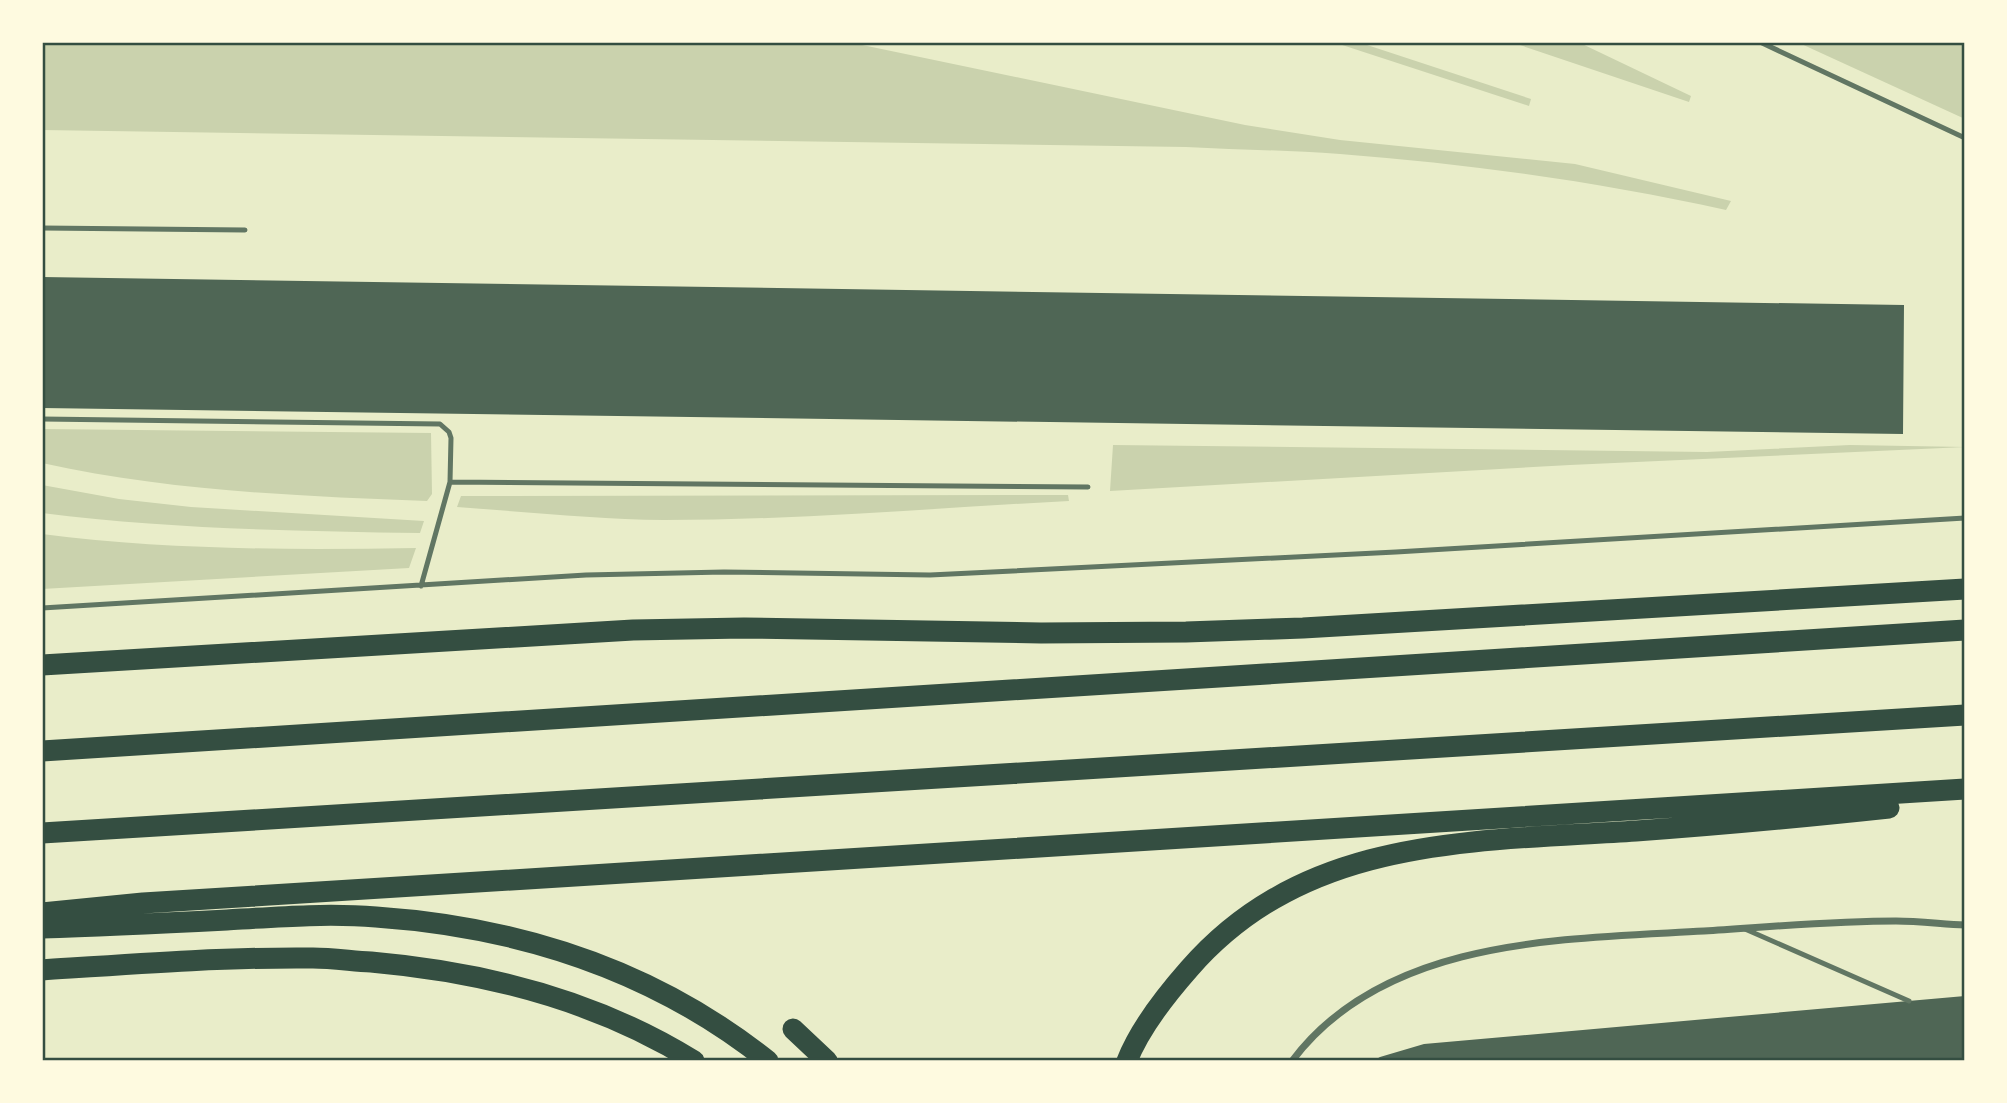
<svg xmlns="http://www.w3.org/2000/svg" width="2007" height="1103" font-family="Merriweather,serif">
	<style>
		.green { fill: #cad2ad }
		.building { fill: #4f6655 }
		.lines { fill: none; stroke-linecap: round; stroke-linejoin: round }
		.service { stroke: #617663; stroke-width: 5 }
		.minor { stroke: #617663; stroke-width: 7 }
		.motorway { stroke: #344e41; stroke-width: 21 }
		.neatline { fill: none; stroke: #344e41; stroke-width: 2.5 }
	</style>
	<rect width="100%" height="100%" fill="#e9edc9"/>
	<!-- green -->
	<path class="green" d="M42,42H848L1245,125L1340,140L1575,164L1731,201L1726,210C1599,182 1470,164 1340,154C1289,150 1237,150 1186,147L42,130Z
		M1333,42H1358L1531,99L1529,106Z
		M1511,42H1578L1691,96L1689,102Z
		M1797,42H1965V119Z
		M42,429L431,433L432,494L427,501C298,496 168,491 42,463Z
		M1113,445L1707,452L1850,445L1965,447L1570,465L1110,491Z
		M42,485L119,499L191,507L424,521L420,533C294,531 168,529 42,513Z
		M1068,495L1069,501C934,508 799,520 664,520C595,519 526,512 457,507L461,496Z
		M42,534C166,550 291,550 416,548L409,568L42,589Z"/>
	<!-- building -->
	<path class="building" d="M42,277L1904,305L1903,434L42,408Z
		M1965,996V1061H1373L1380,1057L1424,1044Z"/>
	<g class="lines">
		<!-- service -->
		<path class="service" d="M1760,42L1965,138
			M42,228L245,230
			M42,419L440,424L449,432L451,438L450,482L421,586
			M450,482L1088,487
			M42,608L586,575L724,572L930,575L1396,552L1965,518
			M1745,929L1909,1001"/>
		<!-- minor -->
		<path class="minor" d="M1292,1061C1385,937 1564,939 1704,931C1768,927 1832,921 1896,921C1919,921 1942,924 1965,925"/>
		<!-- motorway -->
		<path class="motorway" d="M42,665L633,630L744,628L1041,633L1186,632L1303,628L1965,589
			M42,751L1965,630
			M42,833L1965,715
			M42,913L143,903L1965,789
			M42,928C104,926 166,923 227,920C276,917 327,913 376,917C520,927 654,970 768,1061
			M42,970C132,964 223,957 313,958C332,958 352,961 371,962C485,972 596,1000 694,1061
			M793,1029L827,1061
			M1127,1061C1139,1030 1167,994 1189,969C1306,835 1473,842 1636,831C1720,825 1805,817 1889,808"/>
	</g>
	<!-- border -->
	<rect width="2007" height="1103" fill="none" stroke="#fefae0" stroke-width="88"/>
	<rect x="44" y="44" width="1919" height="1015" class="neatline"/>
</svg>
